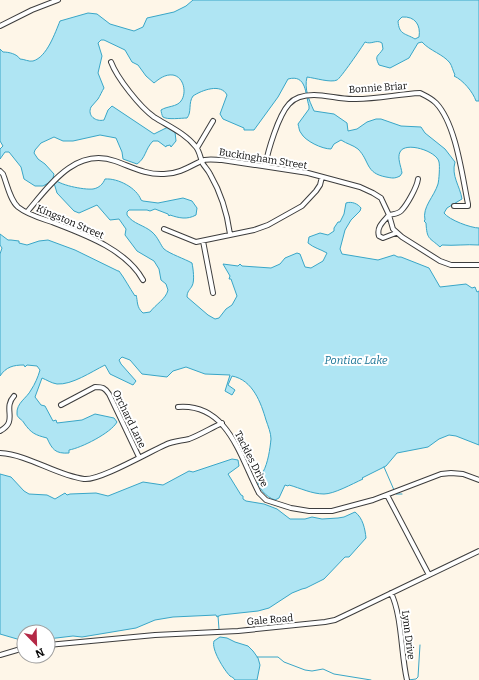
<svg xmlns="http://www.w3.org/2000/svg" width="479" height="680" font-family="Bitter,serif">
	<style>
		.water { fill: #afe5f3; stroke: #39a6c7; fill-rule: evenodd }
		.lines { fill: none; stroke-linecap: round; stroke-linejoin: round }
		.stream { stroke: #39a6c7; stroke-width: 1 }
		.minor-casing { stroke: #3d3d3d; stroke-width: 6 }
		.minor { stroke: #fff; stroke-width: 4 }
		.labels { text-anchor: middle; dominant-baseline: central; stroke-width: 4; stroke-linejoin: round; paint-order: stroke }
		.street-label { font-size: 10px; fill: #0a0a0a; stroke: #fff }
		.water-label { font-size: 11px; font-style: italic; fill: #197496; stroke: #fff }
	</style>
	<rect width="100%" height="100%" fill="#fef6e8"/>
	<!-- water -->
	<path class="water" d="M193,0H479V101H476C473,92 463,80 454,76L455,75C453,71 452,66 450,63C443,54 430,51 422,42L418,43L409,58L390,68L379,65C374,55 378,57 383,49L382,43C376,39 372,45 365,42C362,47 340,79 337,80C331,83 315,78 307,77C304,89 309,100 314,111L334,114L347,123L348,131L357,129L367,122L376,119H381L401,126L421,127L425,133L445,149L455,162C451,176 460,186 462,199L447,208L444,213C449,220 471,228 479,228V245C466,244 454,246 442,245L440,247C429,237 427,240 426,223L424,221L425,220C422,207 434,197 438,184C439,180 440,166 439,162C437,151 405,141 400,152C397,158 401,166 402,173L400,176C394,179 392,178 386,177C365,173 370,161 358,149C353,145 347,144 341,140L334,144L331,149C322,149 305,141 301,133C299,131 299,127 298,124L309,109V106C305,94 307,74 288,79L278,97L254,130H244V128L223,119L220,114L227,95C221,83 202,90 193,96C188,103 192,112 187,118C182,118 167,120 163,117C162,116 161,111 161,110C167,106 177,107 181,101C187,93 184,77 173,75C165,74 159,79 154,83L146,76L138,65L132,62L125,50L104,40H101L98,43L102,56L98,73L104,88C102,91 100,96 98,99C96,102 93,104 91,107C87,116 96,122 104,120L108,110L112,106L154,134L168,127L175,132L176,141L171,147L170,145L166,146V147L158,141H153C145,149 146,158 137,164L123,159L122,152L116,138L100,135L73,141H63L54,137L41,143L35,150L34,153L38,159L45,164L54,174L53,178C58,185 84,190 93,189C99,188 103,184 105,179C118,178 137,188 141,200L143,201L158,203L183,198L192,201L197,208L196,215C187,220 179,218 170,215L169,216L168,214L155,209L150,211L147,210H129L127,212V215C133,224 144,225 152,232C158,237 161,246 164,249C170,254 185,259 192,263C193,268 195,281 192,286C190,290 187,291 187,297L208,315L215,319L219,318L226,309L232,305L237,296L231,279H229L230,276L223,264L238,266L240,264L242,266L271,268L280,264L285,258L297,253L300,254L305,267L311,268L323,261L327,253C320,249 314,248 308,243L309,237L320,233L328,235L334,231V228L338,222H340L344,214L346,203C352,201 358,204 361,208L360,211L351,220L345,230L340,249L342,254L378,260L394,255L398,257H401L429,268L440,287L466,284L472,288L475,287L477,292L479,291V445L456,436L449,435L439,439L428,447L397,453L386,466L362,478L363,479C352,484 334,494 324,494C312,494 300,488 289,485L288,486L285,485L279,498L275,500C266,497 258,488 257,479C258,476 262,475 263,472C268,463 270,449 271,439C271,433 268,426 266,420C261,403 253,380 232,376L228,385L235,390L232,395L225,391L230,375L205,374L186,367L173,371L167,377L142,374L130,360L122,357L119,360L121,364L136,381L133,385L110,374L105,365C91,372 72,385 57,384C51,383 47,380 42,378L35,397L41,405L45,406L53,421L56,420L57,423L82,420L95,414L114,418L117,422C111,433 81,448 69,450V453C55,454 52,449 47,438C35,435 31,433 24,423C23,420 17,418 17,414C16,403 27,398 31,390C35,384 38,377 40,370L37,366L27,365L25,367L24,365C13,365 6,367 0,376V254L2,248L0,245V234L8,240H11L19,241V243L27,245L39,241L48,240L75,250L118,271H119C125,279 129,287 135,296L136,295C138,301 136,307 143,313L150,312C156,304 166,299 168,290L166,284L161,280L159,269L154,261L137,251L125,235L126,229L119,219L110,220L97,205L79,213L74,211L57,193L54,183L52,181L43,186H35L24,179L21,167L9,152H5L0,159V149L3,146L0,141V49L3,52C9,52 17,54 20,59C24,59 29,62 33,61C47,57 55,33 60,21L88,13L97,14L110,24L127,29L134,31L143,27L147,18L174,12L186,6ZM402,17C415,16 421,25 419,37L415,39C405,33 399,35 398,21Z
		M232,459L238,460L239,466L228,474L241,495L243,496V499L246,501L264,504L277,509L290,519H305L312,517L322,519L338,518L344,517L355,512C363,518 365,529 366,538L349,557H345L324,579L306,588L302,589L292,593L269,608L258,611L221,615L217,617L216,615L173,617L155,620L136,628L82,637L73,636L48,639V632H24V641L0,634V474L11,477L24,491L29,494L47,495L55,499L65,493L67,495L70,494L96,493L108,496L143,482L163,485L189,471L193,472Z
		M220,637L227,638L235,642L248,646L253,651L258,658L260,665L257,680H235C234,678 232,677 230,676C224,670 211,649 214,641Z"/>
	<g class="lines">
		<!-- stream -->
		<path class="stream" d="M384,467L394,490
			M396,493V494H402
			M218,616L219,629
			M257,657H278L284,662L305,670L312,671L323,669L334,674L371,680
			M408,680L416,679L418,677L420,645"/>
		<defs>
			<path id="minor" d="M0,26L32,10L58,0
				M111,62C117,78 140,107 154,117C168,126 185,133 196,147C200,152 200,158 203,164C205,167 208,170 210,174C221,193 227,212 230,234
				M197,148L213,121
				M265,166C268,151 278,116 289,104C295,97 305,95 314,95C328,95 342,100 356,99C378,99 399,94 420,93C426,96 431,98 436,103C456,124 462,175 468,204V206H454
				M0,171L3,174C7,184 10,200 18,207C28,215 40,218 52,222C83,234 126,249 143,280
				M27,212C49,186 75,147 115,161C132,167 146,175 164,174C178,174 189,167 201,161C207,158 216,160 222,160L308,173L360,187L373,193L381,198L389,215L393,229L402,237L440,261L451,265H479
				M389,215C393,214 398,214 401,211C407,205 417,187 418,179
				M389,215C384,221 376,227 379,236L383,238L396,233
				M164,229L196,242L254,230L268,225L302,206L316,191L320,185L322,177
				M203,241L213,293
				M61,405L95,387C103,387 105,388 109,394L139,457
				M178,407C228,403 240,457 259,493L266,500L291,508L309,511H332L373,500L441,474L451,473L463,474L479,480
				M0,431C19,421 2,409 14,396
				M0,453C30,455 55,475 84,479C99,481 149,452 165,445C173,441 181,441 189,439C200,435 211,428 222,423
				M387,495L429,575
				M391,593C402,615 401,655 407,680
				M48,645L155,635L238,631L325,622L335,620L354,611L479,551
				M0,655L24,648"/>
		</defs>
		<!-- minor casing -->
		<use href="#minor" class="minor-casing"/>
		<!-- minor -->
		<use href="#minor" class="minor"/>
	</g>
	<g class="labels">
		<!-- street labels -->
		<g class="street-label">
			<text transform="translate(378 88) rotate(-4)">Bonnie Briar</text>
			<text transform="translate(263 159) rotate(9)">Buckingham Street</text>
			<text transform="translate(70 222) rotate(23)">Kingston Street</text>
			<text transform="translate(129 419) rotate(64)">Orchard Lane</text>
			<text transform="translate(251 459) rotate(63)">Tackles Drive</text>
			<text transform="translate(270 620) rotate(-5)">Gale Road</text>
			<text transform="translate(408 635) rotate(83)">Lynn Drive</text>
		</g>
		<!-- water labels -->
		<g class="water-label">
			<text x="356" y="360">Pontiac Lake</text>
		</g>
	</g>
	<!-- north arrow -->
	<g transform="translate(36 644) rotate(157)"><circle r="19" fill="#ffffff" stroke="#9d9d9d"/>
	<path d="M0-3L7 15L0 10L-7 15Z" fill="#b42846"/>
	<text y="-6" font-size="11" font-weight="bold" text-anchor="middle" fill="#0a0a0a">N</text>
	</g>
</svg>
